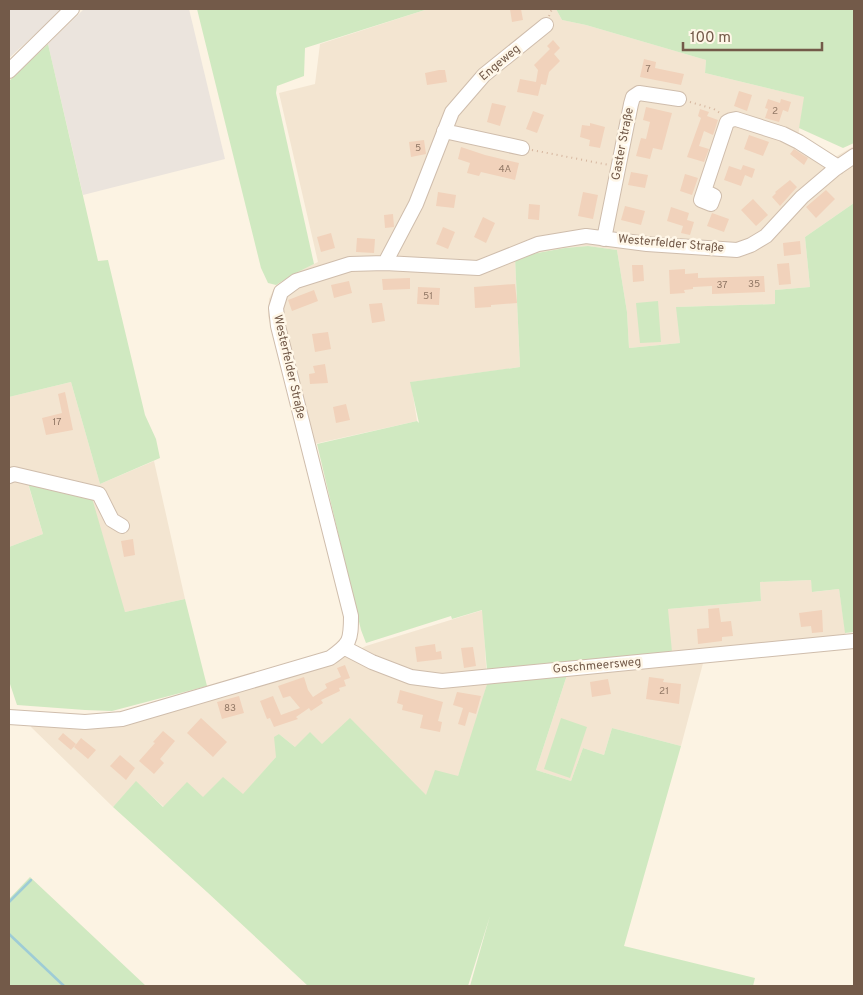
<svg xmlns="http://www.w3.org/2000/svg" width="863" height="995" font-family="Overpass,sans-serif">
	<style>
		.residential { fill: #f3e5d1 }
		.industrial { fill: #ebe4dd }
		.green { fill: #d0e9c1 }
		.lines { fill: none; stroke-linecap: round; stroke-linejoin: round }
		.stream { stroke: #9eccd6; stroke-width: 2.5 }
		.building { fill: #f1d2bb }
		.minor-casing { stroke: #cfbdac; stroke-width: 16 }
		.path { stroke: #d5b59e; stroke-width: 2; stroke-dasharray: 1 4; stroke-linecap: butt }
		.minor { stroke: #fff; stroke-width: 14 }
		.labels { text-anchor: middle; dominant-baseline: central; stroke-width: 5; stroke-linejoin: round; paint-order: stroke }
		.number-label { font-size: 10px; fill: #927866 }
		.street-label { font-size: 12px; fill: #735a49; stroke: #fff7e8 }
	</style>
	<rect width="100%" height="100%" fill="#fcf3e3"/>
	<!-- residential -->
	<path class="residential" d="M428,9H556L562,20L586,25L706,60L705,73L805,97L798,136L832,159L854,146V203L805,237L810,287L775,290V304L677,307L680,343L629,348L627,312L617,250L588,246L565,248L515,257L520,367L411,382L417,421L301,447L268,316L269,299L276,285L294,274L318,262L279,93L315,84L320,44Z
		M71,382L100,484L154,461L185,599L125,612L28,484L43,534L9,547V397Z
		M811,580L813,592L839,589L846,636L706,652L681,746L612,728L604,755L583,748L571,781L536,770L567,675L668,609L761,601L760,582Z
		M483,610L487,684L479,713L458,776L426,796L321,744L295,747L279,734L276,757L243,795L203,797L164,807L136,782L113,807L31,727L32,724L87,726L337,660L366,646Z"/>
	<!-- industrial -->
	<path class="industrial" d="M9,9H63L9,58Z
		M84,9H189L225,159L83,195L48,44Z"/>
	<!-- green -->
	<path class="green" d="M197,9H428L305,48L304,76L277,86L276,93L314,264L294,274L276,285L268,283L261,268Z
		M556,9H854V143L843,148L799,128L804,97L705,73L706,60L586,25L562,20Z
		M48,44L98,261L108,260L145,415L156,439L160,458L100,484L71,382L9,397V81Z
		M854,203V632L845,633L839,589L812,592L811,580L760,582L761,601L668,609L672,652L487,671L482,610L452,619L451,616L366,643L361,630L317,444L417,421L419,423L410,382L520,367L515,257L565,248L588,246L617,250L627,312L629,348L680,343L676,307L775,304V290L810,287L805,237Z
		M658,301L661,342L640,343L636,303Z
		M28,483L92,498L125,612L185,599L207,686L112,711L85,710L17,705L9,681V547L43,534Z
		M567,675L536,770L571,781L583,748L604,755L612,728L681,746L624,946L755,978L753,986H470L490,916L468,986H308L207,892L113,807L136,781L163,807L187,782L203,797L223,777L243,794L276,757L274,737L279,734L295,747L310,732L322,744L350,718L426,795L435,770L458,776L487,684Z
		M561,718L587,727L570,778L544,769Z
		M30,877L146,986H9V899Z"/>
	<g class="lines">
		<!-- stream -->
		<path class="stream" d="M9,902L31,880
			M9,934L64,986"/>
	</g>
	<!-- building -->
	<path class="building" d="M510,9H521L523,20L512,22Z
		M553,40L560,48L554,54L560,61L549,72L546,85L541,84L538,96L517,92L520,79L536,82L538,70L534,65L550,49L547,46Z
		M644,59L656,62L655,68L684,74L681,85L640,77Z
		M439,70H445L447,82L427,85L425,73Z
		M739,91L752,95L747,111L734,106Z
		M768,99L780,103L781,99L791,102L788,112L783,110L779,122L765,118L768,109L765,108Z
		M492,103L506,106L500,126L487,122Z
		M646,107L672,113L662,150L653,148L650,159L636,156L641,138L646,139L650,122L643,120Z
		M700,109L709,112L707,116L718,120L713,135L704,131L699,146L709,149L704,162L687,157L701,118L698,116Z
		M533,111L544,115L537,133L526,129Z
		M590,123L605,127L600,148L589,146L590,140L580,137L582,125L590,126Z
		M749,135L769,142L763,156L744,149Z
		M424,140L426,154L411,157L409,142Z
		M461,147L485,155L519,163L515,180L481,172L479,176L467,173L470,163L458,159Z
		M794,149L808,158L804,165L790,154Z
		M743,165L755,169L752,178L745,175L741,186L724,180L729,166L741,170Z
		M631,172L648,175L645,188L628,185Z
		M685,174L698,178L692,195L680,191Z
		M790,180L797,187L780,206L772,197L776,193L775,192Z
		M826,190L835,199L816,218L806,207Z
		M438,192L456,195L454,208L436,206Z
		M583,192L598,195L593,219L578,216Z
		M753,199L768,215L756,226L741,210Z
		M529,204L540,205L539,220L528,219Z
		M625,206L645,211L641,225L621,220Z
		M671,207L689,213L687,220L694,222L690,235L681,233L683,226L667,221Z
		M712,213L729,219L724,232L707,226Z
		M393,214L394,227L385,228L384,215Z
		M483,217L495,223L486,243L474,237Z
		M443,227L455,232L448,249L436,244Z
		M331,233L335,248L321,252L317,237Z
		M357,238L375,239L374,253L356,252Z
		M800,241L801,254L784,256L783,243Z
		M789,263L791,284L779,285L777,264Z
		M632,265H643L644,281L633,282Z
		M685,269V274L698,273V278L764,276L765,292L712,294V286L693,287V289L684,290L685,293L670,294L669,270Z
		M410,278V289L383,290L382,279Z
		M349,281L352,293L334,298L331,285Z
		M515,284L517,303L491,305V307L475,308L474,287Z
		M418,287L440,288L439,305L417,304Z
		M314,290L318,301L292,311L288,300Z
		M382,303L385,321L372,323L369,304Z
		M328,332L331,349L315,352L312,334Z
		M325,364L328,383L310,384L309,374L315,373L313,366Z
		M65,392L73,430L46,435L42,418L62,413L58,394Z
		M346,404L350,420L336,423L333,407Z
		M133,539L135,555L124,557L121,541Z
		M719,608L721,622L731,621L733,636L722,637V641L698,644L697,629L709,628L708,609Z
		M822,610L823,632L812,633L811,626L801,627L799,613Z
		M435,644L436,652L441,651L442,659L417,662L415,647Z
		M473,647L476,666L464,668L461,648Z
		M345,665L350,678L344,680L346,686L339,688L340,691L321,700L323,703L311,711L309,708L296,717L298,719L274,727L270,718L267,719L260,701L273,696L281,715L300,708L290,696L283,698L278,686L304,677L308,690L313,697L327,688L325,684L341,677L337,668Z
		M649,677L664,679L663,682L681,684L679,704L646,699Z
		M608,679L611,694L592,697L590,682Z
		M400,690L443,702L438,721L442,722L440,732L420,728L423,715L402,710L403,705L397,703Z
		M457,692L481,696L476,714L469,712L465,726L458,724L463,708L453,705Z
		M239,696L244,713L222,719L217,702Z
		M201,718L227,742L213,757L187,733Z
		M163,731L175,741L160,759L164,763L154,774L139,761L155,743L153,742Z
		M63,733L76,744L71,750L58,739Z
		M81,738L96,750L88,759L74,747Z
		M120,755L135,768L126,780L110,766Z"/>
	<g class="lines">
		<defs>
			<path id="minor" d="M9,71L72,9
				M444,131L522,148
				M704,191L714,196L711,204L701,200L727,122L731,120L736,119L783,134L799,142L838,167
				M604,239L631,104L633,97L639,93L679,99
				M385,263L416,204L452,112L484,75L546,25
				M9,476L14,474L99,494L112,520L122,526
				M345,648L372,662L411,677L442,681L854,641
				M9,717L85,722L122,719L330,658C350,644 351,641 351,616L278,326L276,308L281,292L296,281L350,264L385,263L478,268L538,244L586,236L647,244L737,250L751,245L766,236L802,197L835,169L854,156"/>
		</defs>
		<!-- minor casing -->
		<use href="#minor" class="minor-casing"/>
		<!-- path -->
		<path class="path" d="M549,16L552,9
			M690,102L714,109L720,113
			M532,150L609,165"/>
		<!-- minor -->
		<use href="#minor" class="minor"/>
	</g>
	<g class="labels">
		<!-- number labels -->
		<g class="number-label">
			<text x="648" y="69">7</text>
			<text x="775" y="111">2</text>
			<text x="418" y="148">5</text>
			<text x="505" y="169">4A</text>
			<text x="754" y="284">35</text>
			<text x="722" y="285">37</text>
			<text x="428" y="296">51</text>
			<text x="57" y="422">17</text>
			<text x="664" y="691">21</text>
			<text x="230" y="708">83</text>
		</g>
		<!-- street labels -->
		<g class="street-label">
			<text transform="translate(500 63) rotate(-40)">Engeweg</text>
			<text transform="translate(623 144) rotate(-79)">Gaster Straße</text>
			<text transform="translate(671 244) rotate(5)">Westerfelder Straße</text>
			<text transform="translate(289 367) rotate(77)">Westerfelder Straße</text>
			<text transform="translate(597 666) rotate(-5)">Goschmeersweg</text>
		</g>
	</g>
	<!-- border -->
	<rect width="863" height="995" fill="none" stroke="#735a49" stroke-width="20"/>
	<!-- scale -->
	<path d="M683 42v8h139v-8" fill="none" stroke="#735a49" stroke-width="2.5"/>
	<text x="690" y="42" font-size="15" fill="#735a49" stroke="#fff7e8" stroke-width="4" paint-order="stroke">100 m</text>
</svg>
